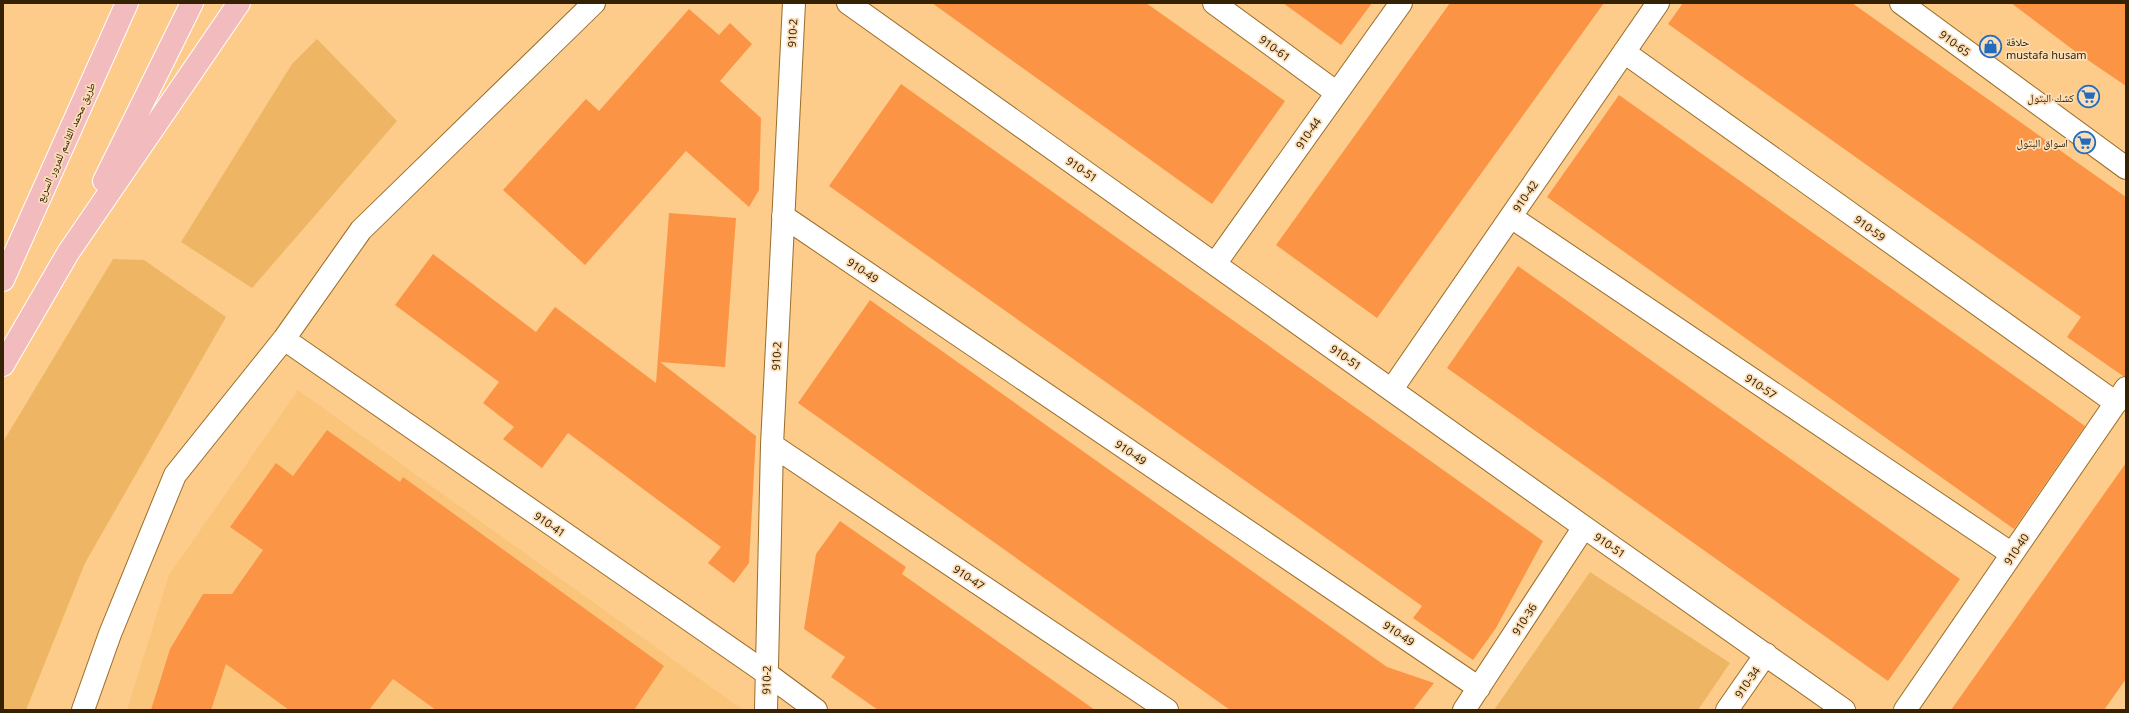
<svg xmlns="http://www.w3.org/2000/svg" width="2129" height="713" font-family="'Noto Sans','Noto Naskh Arabic',sans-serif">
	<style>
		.built { fill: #fac47a }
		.green { fill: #eeb564 }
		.building { fill: #fc9446 }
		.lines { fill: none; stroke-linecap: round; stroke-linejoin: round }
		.street-casing { stroke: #9a6d29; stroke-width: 24 }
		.highway-casing { stroke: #fff; stroke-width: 24 }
		.street { stroke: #fff; stroke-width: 22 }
		.highway { stroke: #f2bbbe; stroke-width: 22 }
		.labels { text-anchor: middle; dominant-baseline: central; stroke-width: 3.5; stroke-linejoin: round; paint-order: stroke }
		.street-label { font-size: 11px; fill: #352205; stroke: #fbdeb7 }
		.poi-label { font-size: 11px; fill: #352205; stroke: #fbdeb7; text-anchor: end }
	</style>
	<rect width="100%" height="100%" fill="#fdcc8a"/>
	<!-- built -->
	<path class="built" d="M298,390L743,710H127L169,575Z"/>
	<!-- green -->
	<path class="green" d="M317,39L397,121L252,288L181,242L292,64Z
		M113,259L144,260L226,317L85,563L26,710H3V442Z
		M1590,572L1730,663L1698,710H1494Z"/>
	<!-- building -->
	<path class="building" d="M932,3H1146L1285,101L1212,204Z
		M1283,3H1372L1341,45Z
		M1450,3H1604L1377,318L1276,245Z
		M1683,3H1852L2126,197V376H2123L2067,337L2081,317L1668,24Z
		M2011,3H2126V86L2076,52Z
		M689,9L719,35L730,23L752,44L720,81L761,118L759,190L749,207L686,151L585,265L503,190L586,99L599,111Z
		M901,84L1543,541L1496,628L1473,660L1413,618L1422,606L829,186Z
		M1619,95L2085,426L2014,529L1547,197Z
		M669,213L736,218L725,367L660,362L756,436L749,563L734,583L708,563L721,547L568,433L542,468L503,439L514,427L483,403L499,382L395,305L433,254L536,332L555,307L656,383Z
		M1518,266L1960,579L1888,681L1447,368Z
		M870,300L1387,667L1434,683L1413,710H1230L798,403Z
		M327,430L400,482L403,477L664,666L634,710H436L393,679L369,710H289L226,664L211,710H151L170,649L203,594H232L263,550L230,527L276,463L293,476Z
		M2126,463V679L2104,710H1951Z
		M840,521L906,567L902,574L1095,710H878L831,677L845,657L804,629L816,554Z"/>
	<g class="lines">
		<defs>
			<path id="street" d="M848,3L1584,527L1844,710
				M1214,3L1337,93
				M1901,3L2126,168
				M1624,52L2116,403
				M783,216L1479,688
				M1511,217L2012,554
				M1215,264L1401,3
				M284,339L766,673L816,710
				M1392,389L1658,3
				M772,445L1167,710
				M83,710L110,634L175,475L284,339L361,230L594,3
				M766,710L772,445L794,3
				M1464,710L1584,527
				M1727,710L1766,654
				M1905,710L2126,388"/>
			<path id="highway" d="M104,181L192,3
				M3,280L127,3
				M3,365L68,253L239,3"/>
		</defs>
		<!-- street casing -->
		<use href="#street" class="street-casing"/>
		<!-- highway casing -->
		<use href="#highway" class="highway-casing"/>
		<!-- street -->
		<use href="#street" class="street"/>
		<!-- highway -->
		<use href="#highway" class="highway"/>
	</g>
	<!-- icons -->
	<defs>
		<symbol id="shop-ring" viewBox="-11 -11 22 22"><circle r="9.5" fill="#fbdeb7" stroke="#236bbb" stroke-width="1.5"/><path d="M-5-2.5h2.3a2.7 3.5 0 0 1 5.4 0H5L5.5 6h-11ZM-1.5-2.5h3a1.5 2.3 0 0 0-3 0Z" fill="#236bbb"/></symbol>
		<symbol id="supermarket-ring" viewBox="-11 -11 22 22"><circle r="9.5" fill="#fbdeb7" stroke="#236bbb" stroke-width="1.5"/><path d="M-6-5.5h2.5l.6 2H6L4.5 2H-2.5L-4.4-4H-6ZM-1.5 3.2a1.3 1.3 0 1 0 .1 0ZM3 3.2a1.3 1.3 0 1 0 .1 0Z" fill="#236bbb"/></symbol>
	</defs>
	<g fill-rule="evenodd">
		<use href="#shop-ring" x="1978" y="34" width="25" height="25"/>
		<use href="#supermarket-ring" x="2076" y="84" width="25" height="25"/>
		<use href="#supermarket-ring" x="2072" y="130" width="25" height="25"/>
	</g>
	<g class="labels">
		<!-- street labels -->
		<g class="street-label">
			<text transform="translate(792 33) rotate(-87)">910-2</text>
			<text transform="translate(1955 43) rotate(36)">910-65</text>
			<text transform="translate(1275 48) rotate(36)">910-61</text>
			<text transform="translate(1308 133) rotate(-55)">910-44</text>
			<text transform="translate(65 142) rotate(-66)">طريق محمد القاسم للمرور السريع</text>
			<text transform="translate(1082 169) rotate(35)">910-51</text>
			<text transform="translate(1525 196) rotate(-55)">910-42</text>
			<text transform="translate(1870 228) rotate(36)">910-59</text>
			<text transform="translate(863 270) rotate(34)">910-49</text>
			<text transform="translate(776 356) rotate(-87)">910-2</text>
			<text transform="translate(1346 357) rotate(35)">910-51</text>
			<text transform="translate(1761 386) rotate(34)">910-57</text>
			<text transform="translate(1131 452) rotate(34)">910-49</text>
			<text transform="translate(550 524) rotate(35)">910-41</text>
			<text transform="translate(1610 545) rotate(35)">910-51</text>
			<text transform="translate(2016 549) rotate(-56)">910-40</text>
			<text transform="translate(969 577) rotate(34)">910-47</text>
			<text transform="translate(1524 619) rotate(-57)">910-36</text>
			<text transform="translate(1399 633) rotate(34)">910-49</text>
			<text transform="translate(766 680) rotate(-89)">910-2</text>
			<text transform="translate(1747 682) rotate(-55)">910-34</text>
		</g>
		<!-- poi labels -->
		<g class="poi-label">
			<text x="2006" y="41" text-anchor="start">حلاقة<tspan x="2006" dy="13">mustafa husam</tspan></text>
			<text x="2074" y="97">كشك البتول</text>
			<text x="2068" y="142">اسواق البتول</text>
		</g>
	</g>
	<!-- border -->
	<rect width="2129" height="713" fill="none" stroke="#352205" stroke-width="8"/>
</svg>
